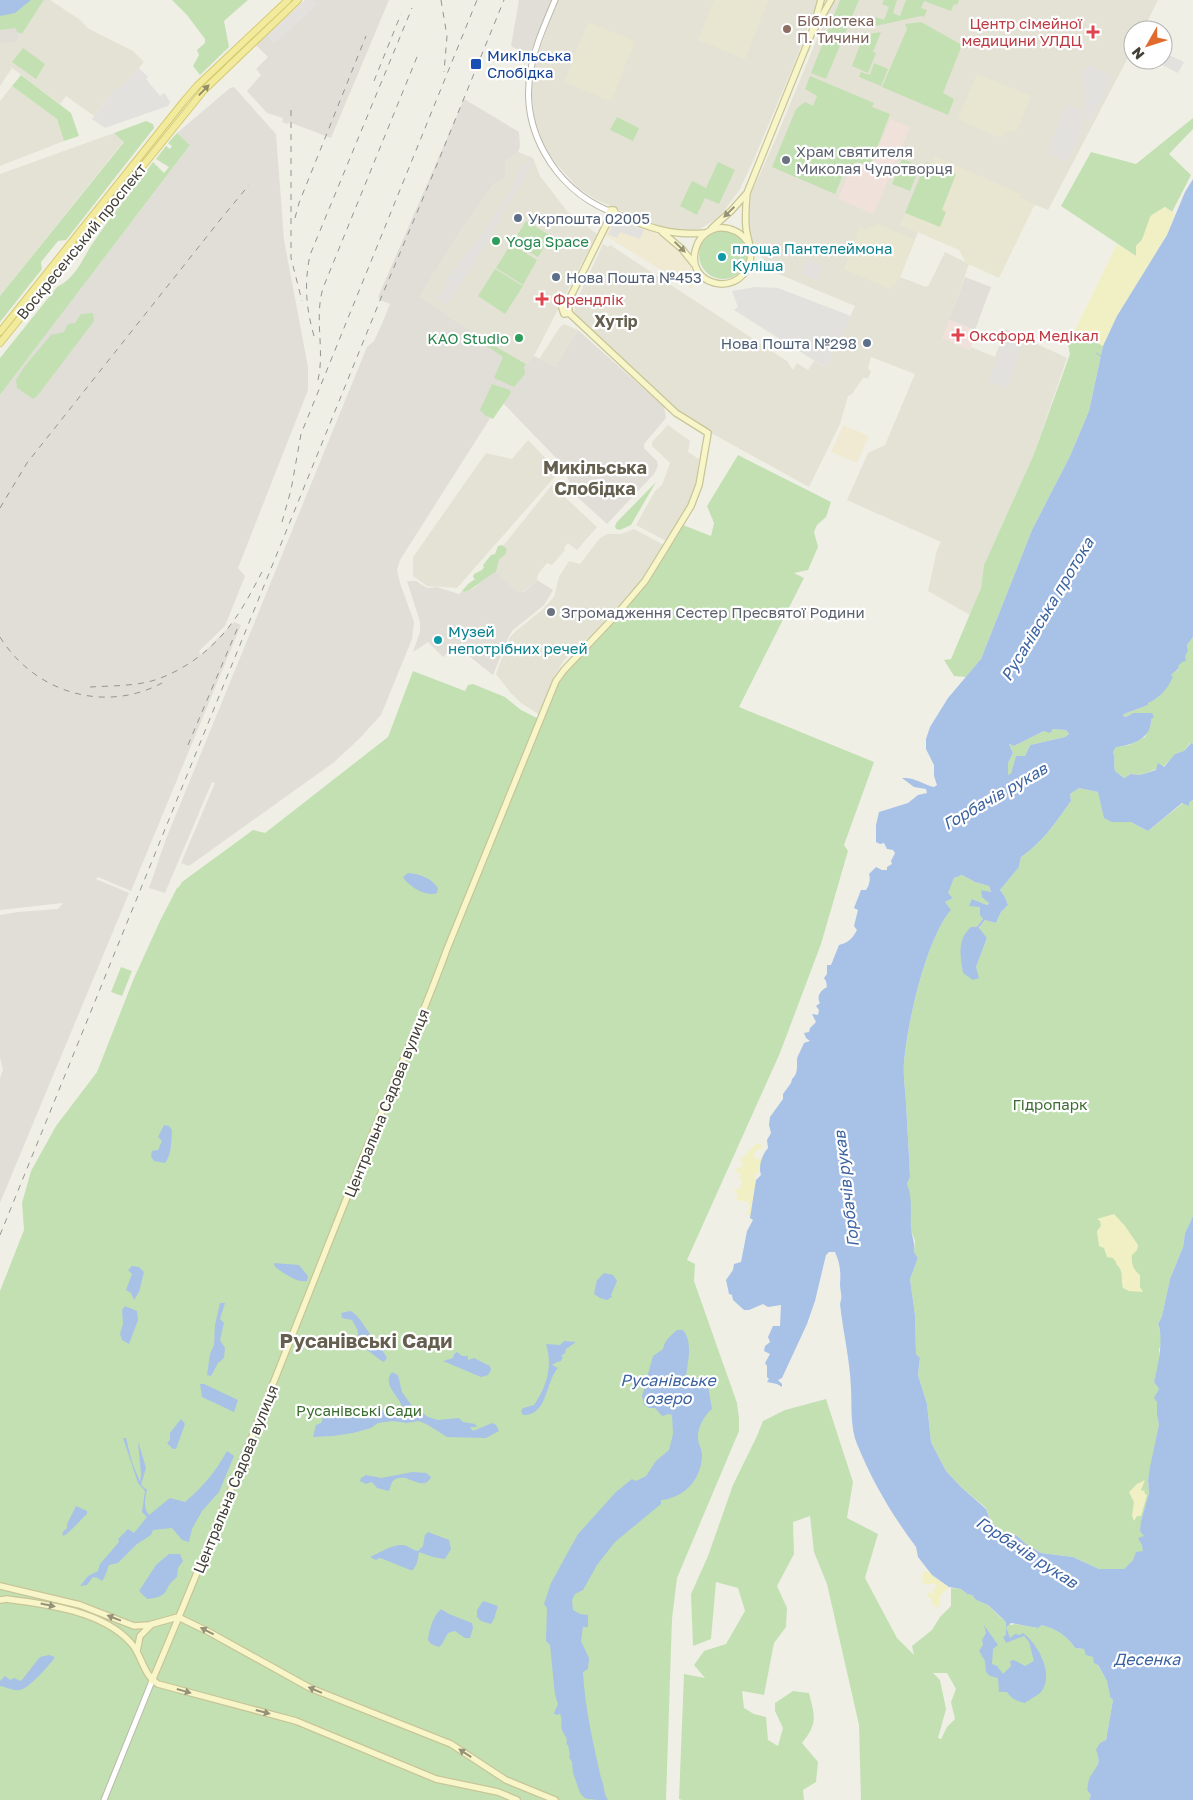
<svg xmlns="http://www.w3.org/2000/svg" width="1193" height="1800" font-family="'Golos Text',sans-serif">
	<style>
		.residential { fill: #e4e2d4 }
		.commercial { fill: #f0ead3 }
		.industrial { fill: #e0ded7 }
		.education { fill: #e8e6d1 }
		.medical { fill: #f0e1da }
		.green { fill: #c3e0b3; fill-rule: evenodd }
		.sand { fill: #f1f0c5 }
		.parking { fill: #e2e1dd }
		.water { fill: #a8c1e7; fill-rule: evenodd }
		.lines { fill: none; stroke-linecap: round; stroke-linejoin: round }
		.stream { stroke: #a8c1e7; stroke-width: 1 }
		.tertiary-casing { stroke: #bbb8a9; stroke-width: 7 }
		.secondary-casing { stroke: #c8c598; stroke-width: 8 }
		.primary-casing { stroke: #d5ca6f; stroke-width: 8 }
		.tertiary { stroke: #fff; stroke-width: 5 }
		.secondary { stroke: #f8f6c8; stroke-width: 5.5 }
		.primary { stroke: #f2ea9d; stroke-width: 6 }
		.rail { stroke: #949494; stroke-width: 1; stroke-dasharray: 6 6; stroke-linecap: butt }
		.oneway { fill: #918c64 }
		.oneway2 { fill: #949278 }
		.education-dot { fill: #8d6e63; stroke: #fff; stroke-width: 2 }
		.health-dot { fill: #e0444e; stroke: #fff; stroke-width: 2 }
		.transit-dot { fill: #1a4fb4; stroke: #fff; stroke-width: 2 }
		.worship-dot { fill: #6b7280; stroke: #fff; stroke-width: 2 }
		.service-dot { fill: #5c6f8a; stroke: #fff; stroke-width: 2 }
		.leisure-dot { fill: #2e9e5b; stroke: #fff; stroke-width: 2 }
		.culture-dot { fill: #0f9aa8; stroke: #fff; stroke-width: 2 }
		.labels { text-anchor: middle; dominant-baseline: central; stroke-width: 4.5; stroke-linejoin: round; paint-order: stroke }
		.education-label { font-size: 15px; fill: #785e54; stroke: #fff; text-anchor: start }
		.health-label { font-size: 15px; fill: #be3a42; stroke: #fff; text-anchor: start }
		.transit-label { font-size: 15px; fill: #164399; stroke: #fff; text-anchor: start }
		.worship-label { font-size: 15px; fill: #5b616d; stroke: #fff; text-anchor: start }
		.service-label { font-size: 15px; fill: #4e5e75; stroke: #fff; text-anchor: start }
		.street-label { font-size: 15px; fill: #424036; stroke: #fff }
		.leisure-label { font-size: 15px; fill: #27864d; stroke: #fff; text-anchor: start }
		.culture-label { font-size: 15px; fill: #0d838f; stroke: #fff; text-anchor: start }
		.park-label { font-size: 15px; fill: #3b6d30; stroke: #fff }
		.neighbourhood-label { font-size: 16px; font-weight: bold; fill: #645f4e; stroke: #fff }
		.water-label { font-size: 16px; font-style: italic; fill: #3c63a1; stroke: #fff }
		.quarter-label { font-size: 18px; font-weight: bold; fill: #645f4e; stroke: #fff }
		.district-label { font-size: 20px; font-weight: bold; fill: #645f4e; stroke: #fff }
	</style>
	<rect width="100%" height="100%" fill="#f0efe6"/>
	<!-- residential -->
	<path class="residential" d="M44,0H50L79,19L89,29L133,51L144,62L121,88L105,101L94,116L66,96L60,104L12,68L0,86V44L17,42L20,33L22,34Z
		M557,0H818L795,62L754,159L740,189L724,211L716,219L700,229L685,231L662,229L595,199L578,188L552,159L544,149L535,124L531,89L532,71Z
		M833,0H1158L1143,30H1133V48L1048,210L926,162L901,225L918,232L900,277L926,287L929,285L945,252L969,264L943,338L970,350L971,347L995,357L1005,329L1067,358L1034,454L984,565L981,588L970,615L928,591L937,550L941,542L847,500L868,453L885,445L915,374L871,357L868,368L871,372L868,378H863L852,394L848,396L840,424L809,487L682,417L643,382L644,378L582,321L574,312L575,304L603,244L608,247L610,245L787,361L793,370L797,363L808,370L814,361L826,368L855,306L776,273L756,251L752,243L749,227L751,194L774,143Z
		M12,86L57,119L64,141L0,166V101Z
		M114,133L124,141L0,296V174Z
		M518,152L533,158L540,176L567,211L597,234L534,356L526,364L455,321L420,296L463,227L494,184L505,178L506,161Z
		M564,324L578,330L555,367L539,359L560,327Z
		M668,425L690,441L688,452L699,459L694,492L689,506L666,541L636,525L655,491L662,485L670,463L652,446V442Z
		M528,440L559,472L457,588L427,586L413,576V557L486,453L512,459Z
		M552,485L597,527L577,550L568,543L564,548L565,550L552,565L547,563L538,574L537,580L523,592H518L496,572L490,562Z
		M634,529L664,545L643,580L616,613L564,660L554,677L540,715L521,703L510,692L496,674L510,637L516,631L542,610L554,597L559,577L569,561L580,564L600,538L607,534H621Z"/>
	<!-- commercial -->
	<path class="commercial" d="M619,217L653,231L678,249L694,272V283L692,289L604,235L611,221Z
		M843,425L869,436L857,463L831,452Z"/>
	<!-- industrial -->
	<path class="industrial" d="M305,0H389L331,138L289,122L288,124L282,122L283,118L267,113L247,91L261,75L256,69L268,57L256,45Z
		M519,0H552L529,56L511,46Z
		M16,27L20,33L17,42L0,44V30Z
		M234,87L276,134L284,240L308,367V390L238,568L245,576L225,626L199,651L201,655L234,622L241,625L131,891L98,877L96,879L129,893L0,1203V1078L3,1070L0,1057V915L18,912L58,909L63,903L0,910V395L190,145L177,133L230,88Z
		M464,99L519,132L520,147L518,152L506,161L505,178L494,184L463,227L420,296L455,321L526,364L534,356L555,367L578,330L664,407L666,418L644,444V448L657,461L658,466L654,474L607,524L575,495L561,463L501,401L400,560L397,570L400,583L414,622L412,639L381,715L359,739L333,763L189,866L181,863L215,783L212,782L165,893L149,888L166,839L367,347L374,341L381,326L390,304L380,300L378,297Z
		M965,277L991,287L975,330L949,320Z
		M496,572L518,592H524L537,580L553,590L544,605L513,630L509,636L493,675L455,645L443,657L428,642L413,652L420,632V622L407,581H416L427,588L437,587L459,594L462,591L465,592L474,588L488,576Z"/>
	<!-- education -->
	<path class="education" d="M714,0H768L745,59L698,40Z
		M588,22L635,41L611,101L564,82Z
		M977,74L1031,96L1016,132L1008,130L1001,138L958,119Z
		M935,156L1021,194L1020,197L1035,204L999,278L966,263L959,250L901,225L926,162L932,164Z
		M878,224L915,240L900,277L895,285L890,289L844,269L860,227L866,230Z"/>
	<!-- medical -->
	<path class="medical" d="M890,119L910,127L874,214L838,199L851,168L858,164L870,169Z
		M949,320L972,329L970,334L975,336L970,350L943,338Z"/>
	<!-- green -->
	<path class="green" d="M0,0H44L22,34L17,32L16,28L0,30Z
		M172,0H248L224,21L229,47L200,75L193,66L199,55L197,50L205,43V39L187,15Z
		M840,0H859L826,79L811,73Z
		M884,0H897L893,13L900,16L906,0H959L957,5L954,4L951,11L924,1L921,8L927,10L924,17L921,16L871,27L876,17L884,20L889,7L882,4Z
		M921,22L962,45L943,93L954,99L948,115L882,87L907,29L905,24Z
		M865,32L869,34L881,32L873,52L872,51L876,53L868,73L852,66Z
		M23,48L45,64L36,79L12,62Z
		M874,63L888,69L881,86L859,77L861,72L870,75Z
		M21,75L71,113L79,136L64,141L57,119L12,86Z
		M810,76L874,103L872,107L890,114L870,166L857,162L846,168L835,194L772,167L796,109L805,102L813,106L817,96L805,89Z
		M617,117L639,128L633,141L610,130Z
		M1193,118V129L1169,154L1191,175L1172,212L1165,207L1152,215L1142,240L1136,246V256L1061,206L1091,152L1136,164Z
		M146,121L153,124L154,128L66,240L58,241L41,262L42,269L0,322V296L124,142L114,133Z
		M177,133L190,145L0,395V358L57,287C78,276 82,258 95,240C113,213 134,188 153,162L164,173L169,167L156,159L166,146L170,149L172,146L168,143Z
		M902,159L920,166L910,191L892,184Z
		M718,162L735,170L719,204L705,198L697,215L680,206L692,181L706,188Z
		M926,162L956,174L942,210L946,212L940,227L905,213Z
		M526,221L551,236L538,257L513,242Z
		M699 255a24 24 0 1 1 48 0a24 24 0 1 1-48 0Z
		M511,244L537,260L523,285L496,268Z
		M495,269L523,286L505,314L478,296Z
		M93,313L94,321L38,395L33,399L17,388L16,380L24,367L51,335L64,332L68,324L75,323L81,314Z
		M1075,330L1103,346L1089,411L1070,456L1032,530L981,659L966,677L954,676L944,660L951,659L981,588L984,565L1034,454L1070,354L1068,344Z
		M486,341L526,364L524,367L525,374L514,387L494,378L503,357L484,344Z
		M492,384L510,390L511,393L493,419L485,415L480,410Z
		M738,455L831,502L826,517L817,525L814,532L818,547L808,570L794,573L804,578L739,707L874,762L844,845L848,851L821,944L780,1053L687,1260L695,1264L694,1281L737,1403L739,1418V1431L677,1578L672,1619L666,1800H0V1291L24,1230L22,1203L31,1171L56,1126L97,1072L134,978L160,921L177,888L179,887L182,882L253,830L265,833L388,737L413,671L465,691L468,685L473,684L505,697L521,710L543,721L560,678L620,614L683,525L711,536L714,523L707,506Z
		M656,482L631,525L620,530L616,529L615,526L617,522Z
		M502,545L507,549L505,555L499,559L496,572C485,577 477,587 465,592L462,591L468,584L475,579L473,577L474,574L482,570L484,567L483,565L491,555L495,554L498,546Z
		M1193,637V744L1190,743L1184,751L1176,754L1163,767L1140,775L1131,774L1124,778L1115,771C1113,764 1116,758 1113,752L1116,747L1129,745L1145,737L1151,725L1148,713H1133L1126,717L1123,716L1124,714L1148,705V703C1167,694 1160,690 1170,676C1172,673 1176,671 1179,669L1177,666L1188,651L1187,645Z
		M1053,729L1066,730L1069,734L1065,737L1030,745L1025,756L1016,757L1011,773L1008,775V763L1013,753L1009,744L1014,746L1044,731Z
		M1079,788L1098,792L1113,822H1131L1148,831L1183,803L1189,805V801L1193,800V1216L1185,1233L1183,1247L1170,1279L1162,1316L1158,1324L1162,1340L1159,1350L1160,1363L1154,1382L1159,1389L1157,1416L1159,1424L1148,1480L1149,1493L1141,1521L1145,1536L1143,1551L1124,1569H1099L1073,1557L1041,1553L1026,1544L1016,1535L1001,1531L991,1522L986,1508L961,1487L946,1471L931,1442L927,1404L918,1375L920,1359L916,1354L915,1315L910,1279L918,1258L914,1252L915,1241L911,1230L907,1184L910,1177C909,1152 907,1126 906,1101C905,1088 903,1075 904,1063C907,1024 926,940 950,911L945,902L953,898L947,893L954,878L962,875L975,882L989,886L991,893L981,890L989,903L987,905L972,899L980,906L983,919L977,928L976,967L987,938L979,929L985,920L996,923L1001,912L1008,905L1005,897L1000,890L1019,867L1021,857C1044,841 1055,823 1071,801L1070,794Z
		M121,967L132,971L122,996L111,992Z
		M826,1399L853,1482L847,1518L878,1534L865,1578L897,1638L914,1655L912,1646L932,1630L940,1617L951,1606V1588L961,1589L967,1594L972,1595L976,1600L988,1605L1001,1618L1011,1625L1015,1624L1038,1628L1042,1625C1056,1629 1068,1635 1075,1648L1084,1649L1093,1657L1107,1681L1110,1697L1113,1700L1106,1740L1099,1757L1097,1768L1090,1778L1087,1790L1091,1795L1089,1800H861L859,1725L827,1584L814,1552L810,1516L793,1522L794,1554L777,1586L787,1608L786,1627L774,1643L764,1695L742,1691L744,1708L754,1714L766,1717L768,1740L778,1746L783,1728L775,1711V1703L793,1691L809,1693C815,1717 818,1723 802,1743L818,1762L816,1782L803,1790L804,1800H682L679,1799L684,1674L705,1678L694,1665L704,1651L726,1644L745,1611L738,1588L716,1582L711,1639L693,1646L691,1594L708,1556L733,1485L757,1436L763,1421L785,1410ZM933,1673H947L956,1689L951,1702L955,1719L947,1727L941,1739L938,1738L946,1709L940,1680Z"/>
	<!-- sand -->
	<path class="sand" d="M1165,207L1175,214L1167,235L1117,316L1103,346L1075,330L1117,244L1136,256V246L1142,240L1150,217L1152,215Z
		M756,1144H761V1149L757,1150L754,1154L755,1159H759L763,1157L759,1172L754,1175L756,1180L750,1218L747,1213L750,1208L748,1202L736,1200L738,1194L733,1190L739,1189L742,1183L741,1179H736L741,1176L740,1172L735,1173L737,1168L742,1167L743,1165L740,1160C746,1155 750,1149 756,1144Z
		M1114,1214L1125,1226L1138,1245L1137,1250L1132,1255C1131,1263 1133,1270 1140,1275V1287L1143,1292L1129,1291L1123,1288C1120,1278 1125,1272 1116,1264V1262L1113,1258L1107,1257L1104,1248L1099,1246L1097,1231L1101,1226L1100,1221L1097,1219Z
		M1145,1480L1141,1490L1143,1491L1144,1490L1145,1494L1147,1495L1141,1516H1137L1134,1521L1132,1516L1134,1502L1129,1492L1137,1484Z
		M928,1571L932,1575L949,1587L939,1597L940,1605L937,1608L932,1604V1598L927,1597L928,1593L929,1592L932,1594L934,1592V1588L937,1586L936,1584H924L922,1580L923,1572Z"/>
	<!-- parking -->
	<path class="parking" d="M306,0H313L317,5L274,44L267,35Z
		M1163,52L1184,62L1178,73L1156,62L1157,60H1163Z
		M1089,64L1113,77L1091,122L1086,119L1084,107L1086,95L1082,74Z
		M139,68L148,77L146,79L160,96L164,93L169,100L170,102L168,106L105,128L92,119L114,89L121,87Z
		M1066,104L1084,111L1080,137L1067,161L1047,153Z
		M527,160L533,163L498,221L499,223L447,305L437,298L447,284L445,281L490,223L514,185L521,164H526Z
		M619,220L644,230L640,239L620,232L617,238L608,234L614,222Z
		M807,259L823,266L817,280L801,273Z
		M755,287L778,288L851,316L826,368L734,310L738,307L732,291Z
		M1006,335L1022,342L1008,389L988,382Z"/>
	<!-- water -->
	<path class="water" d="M0,0H31L15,13L0,16Z
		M1193,179V637L1187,645L1188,651L1185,656L1186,661L1182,662L1178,666L1179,668L1171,675L1173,677C1167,689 1160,698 1148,703V705L1124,714L1123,716L1126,717L1133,713H1152L1154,717L1151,719C1152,738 1133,745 1116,747L1113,752C1116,758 1113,764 1115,771L1124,778L1131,774L1140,775L1156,770L1158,763L1164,767L1175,754L1184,751L1191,743L1193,744V800L1189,802V806L1182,803L1148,831L1131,822H1112L1104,818L1098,792L1079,788L1070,794L1071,801C1055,823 1044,841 1021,857L1019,867L1000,890L1005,897L1008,905L1001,912L996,923L985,920L979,928L987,938L976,967L979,978L973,980L963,973C960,955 957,940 971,927H977L983,919L980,915V907L969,906L972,899L987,905L989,903L982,897L981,890L991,892L989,886L975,882L962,875L954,878L948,893L953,898L945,902L951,910C926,939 907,1024 904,1063C903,1075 905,1088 906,1101C907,1126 909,1152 910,1177L907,1184C913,1198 910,1213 911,1228C912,1238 915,1241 914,1252L918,1258L910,1279L915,1315L916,1354L920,1358L918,1375L927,1404L931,1442L946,1471L961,1487L986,1509L991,1522L1001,1531L1016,1535L1026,1544L1041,1553L1073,1557L1099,1569H1124L1133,1560L1136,1552L1143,1551L1142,1545L1138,1538L1144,1536L1140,1531L1141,1521L1149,1493L1148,1480L1150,1467L1159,1424L1157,1416V1402L1154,1398L1159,1389L1154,1382C1158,1367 1164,1337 1158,1324L1162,1316L1170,1279L1183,1247L1185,1233L1193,1216V1800H1089L1091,1795L1087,1790C1088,1786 1088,1781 1090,1777C1096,1766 1102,1765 1096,1750L1100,1743L1106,1740L1113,1700L1110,1697L1107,1681L1098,1665L1094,1663L1093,1657L1086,1655L1084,1649L1075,1648C1068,1636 1056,1629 1042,1625L1038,1628L1011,1623L1006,1627L1010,1638L1015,1634L1020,1635L1023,1633C1038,1644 1055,1675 1041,1692C1037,1696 1030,1699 1025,1703C1016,1701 1012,1699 1007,1692H999L998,1678L990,1676L986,1672L985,1661L979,1651L983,1645L982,1640L986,1633L984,1625L998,1645L993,1649L992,1664L997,1666L1003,1674L1011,1666L1010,1661L1014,1660L1025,1666L1034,1661L1029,1642L1024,1636L1006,1643L1003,1637L1006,1635V1622L988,1605L976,1600L972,1595L967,1594L961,1589L949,1587L932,1575L918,1557L916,1547C892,1515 872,1481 857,1444C850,1427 852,1406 851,1388C850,1360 843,1332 840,1304C843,1295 840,1292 840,1284C841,1272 840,1263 835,1252H829L826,1255L815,1301L807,1324L782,1378L778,1380L782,1384V1387L777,1384L767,1382L769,1379L767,1377V1366L765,1363L770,1354L764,1351L765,1346L770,1342L768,1337L773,1326H780L781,1305L768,1307L763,1304L749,1310H744L733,1300L732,1295L729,1294L726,1280L733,1270L734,1264L741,1262L747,1231L753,1220L750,1218L756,1180L761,1175C758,1166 762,1155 768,1148L767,1140L771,1133L769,1125L770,1117L783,1099V1094L791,1083L792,1079C798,1074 797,1067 797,1059C798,1055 802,1048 804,1043L810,1041L806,1038L804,1033L809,1032L810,1028L816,1022L812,1014L818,1015L819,1010L816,1006L820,1003C816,996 821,990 827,987L826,981L824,978L827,974V965H831L839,945C848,943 853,938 857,930L854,926L858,910L854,908L861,890H866C869,886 871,879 869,874L876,867L882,870H887V867L892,864L891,861L895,853L893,850L887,849L884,843L880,844L876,842V825L879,812L908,803L918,795L927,793L926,789L914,787L902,778C915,777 922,784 934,787L937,785L934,776V765L926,749V739L930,727L948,698L981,659L1032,530L1070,456L1089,411L1103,346L1117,316L1167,235L1185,192ZM1053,729L1066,730L1069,734L1065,737L1030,745L1025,756H1016L1011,773L1008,775V763L1013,753L1009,744L1014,746L1044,731L1050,733Z
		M408,873C420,874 431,878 438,888L437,893C426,897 409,887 403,877Z
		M164,1125L169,1126L172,1130C171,1142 172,1154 165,1163L154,1161L151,1156L152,1151L158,1150L162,1141L158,1137Z
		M274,1263L299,1265L308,1276L307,1281C296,1283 284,1273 275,1267Z
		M132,1266L139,1267L144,1272L139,1292L134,1300L131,1293L126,1290L132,1274L128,1270Z
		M604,1273L613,1275L617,1281L611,1295L612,1297L607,1300L600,1298L594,1294L597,1280Z
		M220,1303H225L220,1319L224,1323L220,1340L225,1348L224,1358L218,1363L211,1376L207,1375L210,1354L214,1345L215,1325Z
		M125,1306L137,1311L138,1320L129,1344L122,1340L120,1334L123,1324L122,1310Z
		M350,1311C358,1313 367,1331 373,1338C376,1341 380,1343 383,1346L381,1348L387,1358L384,1362C371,1355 370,1348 352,1344L359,1338L357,1329L352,1320L342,1318L341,1313Z
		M677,1330H683C693,1342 688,1362 686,1376L688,1378H699L707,1380L712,1409C705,1415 698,1426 698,1436C697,1442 702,1448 702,1455C702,1478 685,1498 661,1500V1504L615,1542L597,1565L583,1590L575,1594L572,1600L573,1610L580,1614L588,1615V1627H583L581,1641L589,1658L588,1669L583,1672C585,1708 593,1743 601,1778C605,1786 603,1793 608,1800C578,1800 583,1800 573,1773L572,1762L569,1757L570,1755L568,1745L566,1744L567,1742C567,1737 564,1735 562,1730C560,1725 563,1719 560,1714L556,1715L554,1713L558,1704L555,1695L550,1645L546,1641L547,1608L544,1604L551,1583L578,1534L616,1492L632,1479L636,1481L646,1476L656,1461L669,1450L673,1434L672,1415L669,1414L662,1416L655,1408H649L644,1405L642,1396L653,1356L663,1349C665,1340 670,1336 677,1330Z
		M564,1341L576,1342L566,1349L565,1353L561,1356L563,1357L561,1361L557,1362L552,1365L558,1368C545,1382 548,1416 523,1415L521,1411L523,1408L534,1405C547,1386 553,1366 546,1344L560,1345Z
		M457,1352L462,1356H468V1360L474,1358L490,1366L491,1370L488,1375L481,1377L443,1361L453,1358L454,1354Z
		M392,1372L398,1375L402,1392L417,1413L421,1412L428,1417L438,1420L459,1418L463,1422L475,1424L477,1427H470L473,1431L492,1423L496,1425L499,1431L486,1438L447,1437L428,1425L419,1421L407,1423L393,1421L378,1423L371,1428L353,1433L333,1436L313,1437L316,1425L321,1423L325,1413H350L359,1419L371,1407L395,1413L402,1409C401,1395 381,1387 392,1372Z
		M200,1384H204L238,1400L234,1412L202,1397Z
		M181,1419L185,1424L176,1449H173L167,1443L170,1440V1433Z
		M123,1438H126L132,1462L140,1482L141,1474L138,1443L139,1444L146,1468L141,1485L147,1490C145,1499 143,1508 149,1515L170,1498L185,1502C203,1487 216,1471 227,1451L234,1456L219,1492L202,1511L192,1529L189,1542L182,1540L172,1528L153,1530L151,1535L137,1544L118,1563L109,1565L105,1576L102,1581L98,1578L93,1577L87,1585L80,1586L88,1576L98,1571L100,1564L119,1542L118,1539L128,1529L134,1533L147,1517L142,1512L145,1491L138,1483Z
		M413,1472L426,1473L431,1477C426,1488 417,1482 408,1479C404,1477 399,1478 395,1479L392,1482L389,1491L377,1488L372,1482L366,1484L360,1481L361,1478L366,1475L381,1478Z
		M76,1506L87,1511V1514C80,1520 69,1534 63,1536L62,1533L67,1528V1524Z
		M428,1532L449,1540L451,1549L445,1559L433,1557L419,1552L417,1563L413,1570H410L383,1559L379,1558L376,1560L370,1557C379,1553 391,1545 402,1545C408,1545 412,1550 418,1551L423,1546L425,1535Z
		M169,1554H180L183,1561L178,1568L177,1577C161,1589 173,1596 147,1599L139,1591L156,1565Z
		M483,1601L498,1606L494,1619L491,1624L481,1621L477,1617V1610Z
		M441,1609L449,1614L472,1623L473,1628L470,1638H465L455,1631L448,1633L442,1644L439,1647L431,1644L428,1640C429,1630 433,1616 441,1609Z
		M49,1655L55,1657C51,1664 28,1689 20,1690C14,1691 6,1687 0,1686V1681L5,1676L10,1680L14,1678L21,1681L40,1657Z"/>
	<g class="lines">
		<!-- stream -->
		<path class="stream" d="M1096,353L1102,357"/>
		<defs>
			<path id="tertiary" d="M555,0C546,22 535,45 531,69C519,128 554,188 609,211
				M104,1800L152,1681"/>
			<path id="secondary" d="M815,28L831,0
				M712,228L731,211L747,193
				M662,232L682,249L694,264
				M749,243C745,239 741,233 735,231C718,223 701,231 696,248C684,284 737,299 749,264C754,251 747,240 746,227C745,215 746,204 747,193L812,32L821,0
				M569,313L564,314L562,308L566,306L605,227L610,216L609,213L610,210H614L616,214C649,227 668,236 705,233
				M0,1586L80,1605L134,1626L149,1625L178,1617L209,1632L310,1688L451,1744L506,1780L555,1800
				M0,1600L7,1599C46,1604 103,1611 131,1643C142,1655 143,1675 158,1684L296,1721L436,1779L498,1792L517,1800
				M137,1651L140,1636L151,1625
				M152,1681C223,1514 288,1345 355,1177C385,1101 419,1026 447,949L556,681L564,670L617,614L645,581L666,547L691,506L699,485L708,433L676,413L569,313V309L566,306"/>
			<path id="primary" d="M0,332L184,101L197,86L288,0
				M0,343L204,90L298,0"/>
		</defs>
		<!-- tertiary casing -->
		<use href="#tertiary" class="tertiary-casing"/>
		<!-- secondary casing -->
		<use href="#secondary" class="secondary-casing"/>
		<!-- primary casing -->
		<use href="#primary" class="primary-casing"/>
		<!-- tertiary -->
		<use href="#tertiary" class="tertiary"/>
		<!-- secondary -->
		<use href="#secondary" class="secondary"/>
		<!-- primary -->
		<use href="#primary" class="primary"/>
		<!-- rail -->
		<path class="rail" d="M441,0L447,36L444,72
			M374,81L401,14
			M291,110V258L302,301
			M295,218L299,203L366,36
			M314,336C306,308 304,284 310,255L412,8
			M318,380C325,350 314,318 323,288L419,52
			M0,508L27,463L220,220L249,185
			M282,522L291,490L301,434L477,0
			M0,637C34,692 104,714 162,683
			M90,687C109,686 129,686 148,682C182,673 214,649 234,620C245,605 254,587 263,570
			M188,745L238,627
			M0,1235L381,298L429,184L504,0"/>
	</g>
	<!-- one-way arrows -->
	<defs><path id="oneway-solid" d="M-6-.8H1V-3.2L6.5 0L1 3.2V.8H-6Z" transform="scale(1.25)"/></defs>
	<use class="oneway" href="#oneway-solid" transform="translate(204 90) rotate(-46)"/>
	<g class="oneway2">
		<use href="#oneway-solid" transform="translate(729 212) rotate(136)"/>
		<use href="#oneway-solid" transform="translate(680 247) rotate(44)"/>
		<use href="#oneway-solid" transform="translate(48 1605) rotate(12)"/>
		<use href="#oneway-solid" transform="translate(114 1618) rotate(-159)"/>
		<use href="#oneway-solid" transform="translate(207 1631) rotate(-153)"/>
		<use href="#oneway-solid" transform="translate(315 1690) rotate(-157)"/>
		<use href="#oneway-solid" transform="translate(184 1691) rotate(16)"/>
		<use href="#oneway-solid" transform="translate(263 1712) rotate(15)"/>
		<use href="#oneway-solid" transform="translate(465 1753) rotate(-147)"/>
	</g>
	<!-- markers -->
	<circle class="education-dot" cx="787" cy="29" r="5"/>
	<g class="health-dot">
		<path d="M1090.5 24.5h5v5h5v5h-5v5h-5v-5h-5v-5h5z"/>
		<path d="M539.5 291.5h5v5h5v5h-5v5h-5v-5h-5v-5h5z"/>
		<path d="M955.5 327.5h5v5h5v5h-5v5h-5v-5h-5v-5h5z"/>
	</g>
	<rect class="transit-dot" x="470" y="58" width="12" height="12" rx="2.5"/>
	<g class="worship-dot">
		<circle cx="786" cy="160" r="5"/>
		<circle cx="551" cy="612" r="5"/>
	</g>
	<g class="service-dot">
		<circle cx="518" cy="218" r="5"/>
		<circle cx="556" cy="277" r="5"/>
		<circle cx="867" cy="343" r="5"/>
	</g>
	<g class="leisure-dot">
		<circle cx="496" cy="241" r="5"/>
		<circle cx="519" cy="338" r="5"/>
	</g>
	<g class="culture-dot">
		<circle cx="722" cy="257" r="5"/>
		<circle cx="438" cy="640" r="5"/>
	</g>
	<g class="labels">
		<!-- education labels -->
		<g class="education-label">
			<text x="797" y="20">Бібліотека<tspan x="797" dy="17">П. Тичини</tspan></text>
		</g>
		<!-- health labels -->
		<g class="health-label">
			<text x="1082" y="23" text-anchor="end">Центр сімейної<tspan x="1082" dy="17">медицини УЛДЦ</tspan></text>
			<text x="553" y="299">Френдлік</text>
			<text x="969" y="335">Оксфорд Медікал</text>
		</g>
		<!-- transit labels -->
		<g class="transit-label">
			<text x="487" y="55">Микільська<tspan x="487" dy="17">Слобідка</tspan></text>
		</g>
		<!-- worship labels -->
		<g class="worship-label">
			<text x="796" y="151">Храм святителя<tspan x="796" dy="17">Миколая Чудотворця</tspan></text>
			<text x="561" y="612">Згромадження Сестер Пресвятої Родини</text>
		</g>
		<!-- service labels -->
		<g class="service-label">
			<text x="528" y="218">Укрпошта 02005</text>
			<text x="566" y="277">Нова Пошта №453</text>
			<text x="857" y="343" text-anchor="end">Нова Пошта №298</text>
		</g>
		<!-- street labels -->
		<g class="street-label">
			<text transform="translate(81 241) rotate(-51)">Воскресенський проспект</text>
			<text transform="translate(386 1103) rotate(-68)">Центральна Садова вулиця</text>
			<text transform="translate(235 1479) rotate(-68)">Центральна Садова вулиця</text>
		</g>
		<!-- leisure labels -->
		<g class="leisure-label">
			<text x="506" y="241">Yoga Space</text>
			<text x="509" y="338" text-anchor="end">KAO Studio</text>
		</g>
		<!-- culture labels -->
		<g class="culture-label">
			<text x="732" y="248">площа Пантелеймона<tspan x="732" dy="17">Куліша</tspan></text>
			<text x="448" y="631">Музей<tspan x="448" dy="17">непотрібних речей</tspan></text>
		</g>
		<!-- park labels -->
		<g class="park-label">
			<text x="1050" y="1104">Гідропарк</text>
			<text x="359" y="1410">Русанівські Сади</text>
		</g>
		<!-- neighbourhood labels -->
		<g class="neighbourhood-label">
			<text x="616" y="321">Хутір</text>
		</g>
		<!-- water labels -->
		<g class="water-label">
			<text transform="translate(1047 609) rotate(-59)">Русанівська протока</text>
			<text transform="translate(995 796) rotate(-30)">Горбачів рукав</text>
			<text transform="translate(846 1189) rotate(-97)">Горбачів рукав</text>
			<text x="668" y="1380">Русанівське<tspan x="668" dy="18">озеро</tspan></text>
			<text transform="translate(1027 1552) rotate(33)">Горбачів рукав</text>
			<text x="1147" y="1659">Десенка</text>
		</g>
		<!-- quarter labels -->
		<g class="quarter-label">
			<text x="595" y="467">Микільська<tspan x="595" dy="21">Слобідка</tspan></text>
		</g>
		<!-- district labels -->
		<g class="district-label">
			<text x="366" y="1340">Русанівські Сади</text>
		</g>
	</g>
	<!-- north arrow -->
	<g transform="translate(1148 45) rotate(231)"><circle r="24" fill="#ffffff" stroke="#b3b3af"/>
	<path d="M0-4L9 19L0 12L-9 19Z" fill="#e06b2d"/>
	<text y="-8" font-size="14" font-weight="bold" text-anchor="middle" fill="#424036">N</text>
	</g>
</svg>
